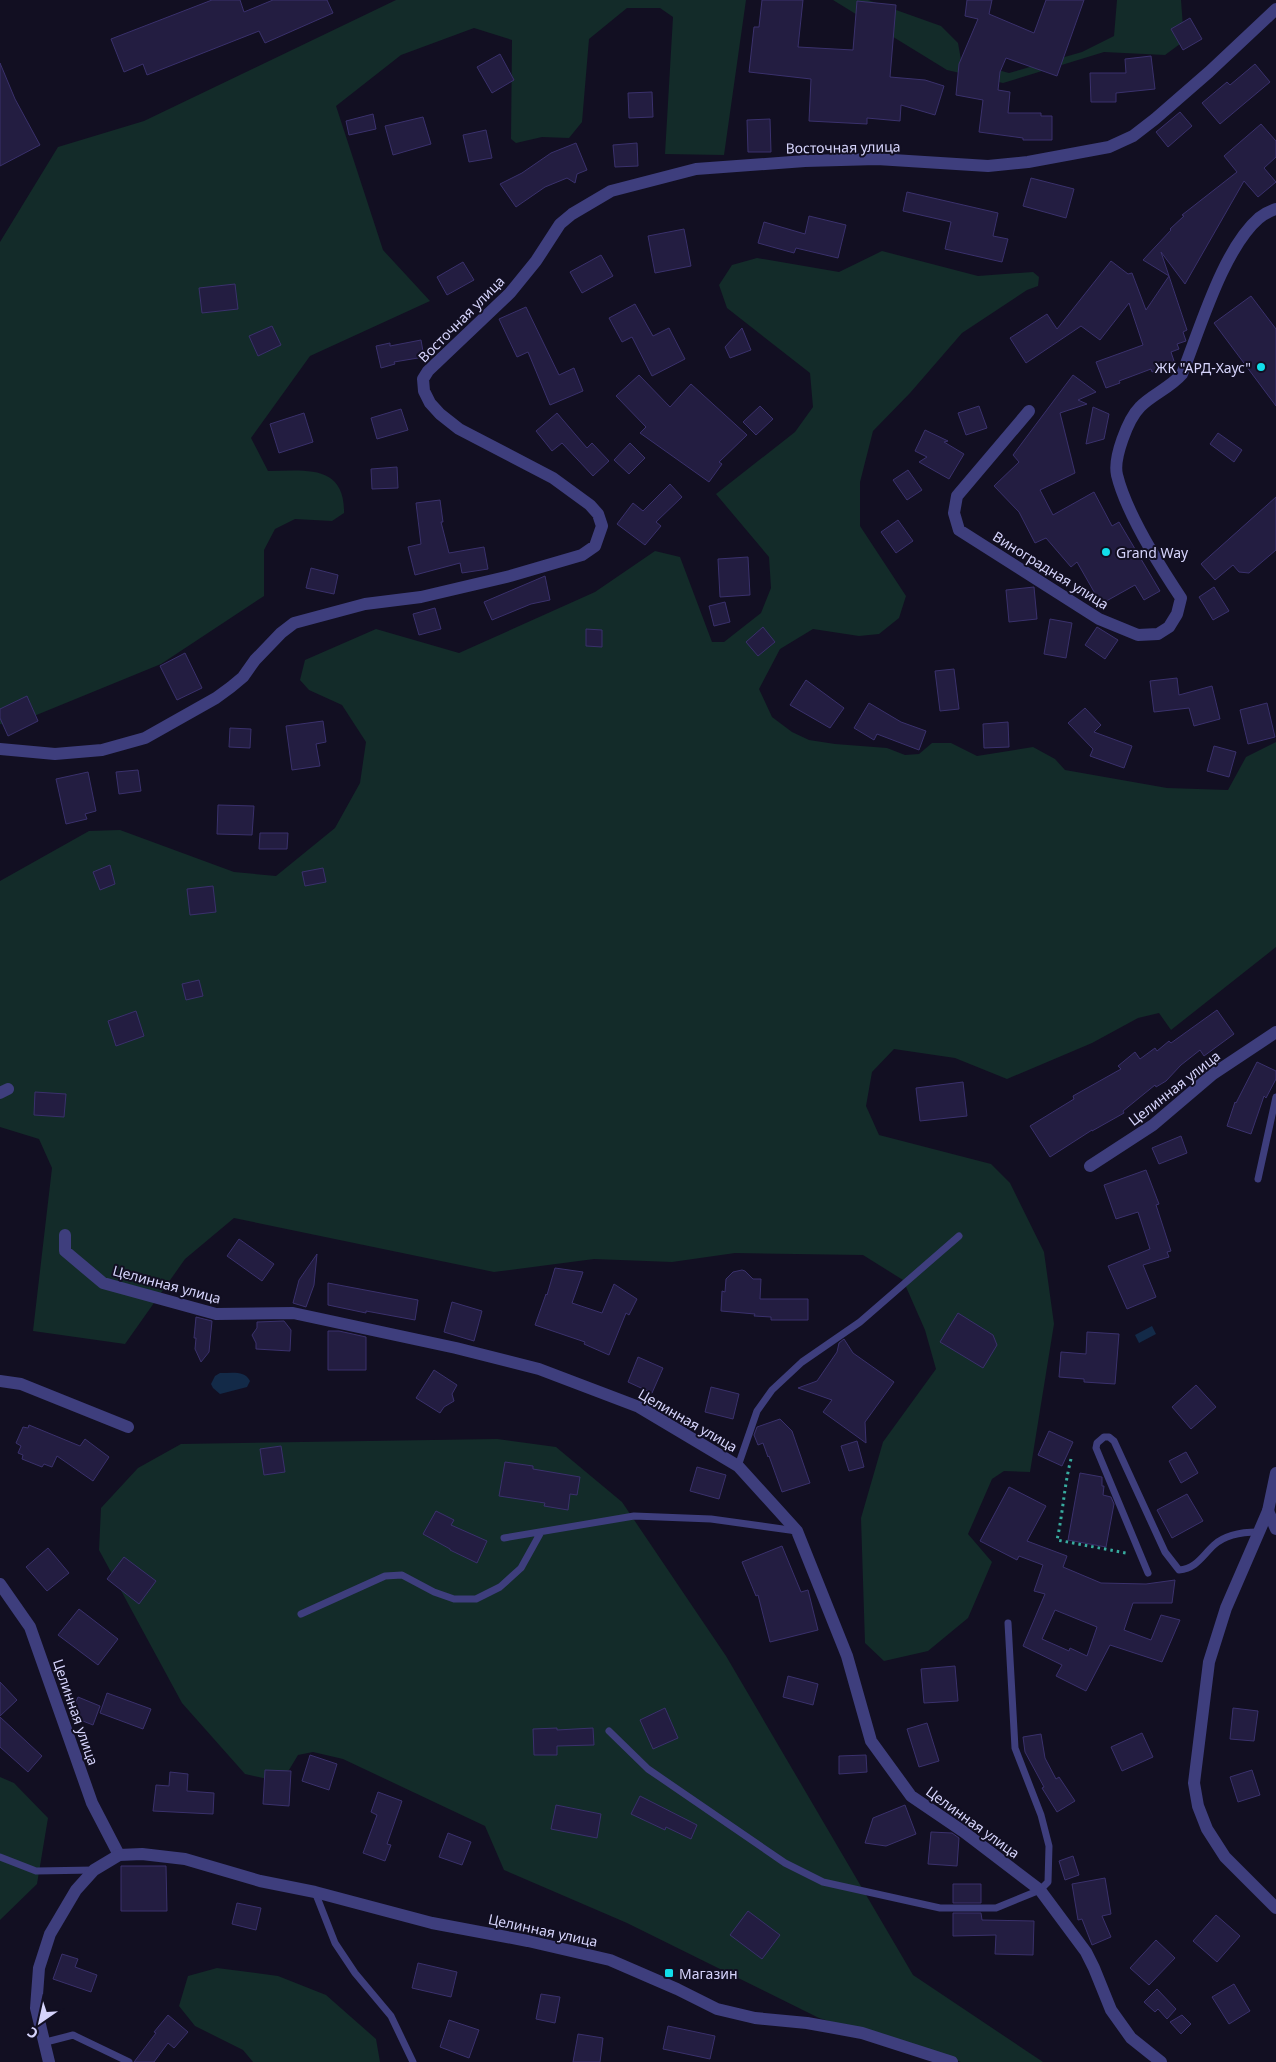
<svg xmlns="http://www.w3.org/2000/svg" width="1276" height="2062" font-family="'Noto Sans',sans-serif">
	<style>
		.green { fill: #132b29 }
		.water { fill: #132a48 }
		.building { fill: #231d41; stroke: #3a316c; fill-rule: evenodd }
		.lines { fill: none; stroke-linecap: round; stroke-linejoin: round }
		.path { stroke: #38ac9f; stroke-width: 3; stroke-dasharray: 2.5 4; stroke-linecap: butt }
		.service { stroke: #3e3e7d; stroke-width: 7 }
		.minor { stroke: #3e3e7d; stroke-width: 12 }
		.tertiary { stroke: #3e3e7d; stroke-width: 12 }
		.poi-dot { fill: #12deea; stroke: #120f22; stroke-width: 2 }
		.labels { text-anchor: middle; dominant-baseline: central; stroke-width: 4; stroke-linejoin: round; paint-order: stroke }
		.street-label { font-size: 14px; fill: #d6d4fc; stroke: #120f22 }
		.poi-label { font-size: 14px; fill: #d6d4fc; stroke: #120f22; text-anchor: start }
	</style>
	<rect width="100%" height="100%" fill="#120f22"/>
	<!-- green -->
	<path class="green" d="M396,0H746L724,155L665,154L673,17L660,8H627L589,39L582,122L569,138L542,137L516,143L511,139L512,40L474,28L401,55L336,106L383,250L430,301L310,356L251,438L268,471C303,471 345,463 344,513L332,521L295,519L275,529L264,550V596L161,664L12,725L0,724V242L58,147L144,121Z
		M833,0H868L941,26L958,43L961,60L1009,73L1082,52L1114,36L1117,0H1181L1184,41L1165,55L1104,52L1003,83L947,70Z
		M882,251L978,276L1033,272L1039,277L1038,286L1027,290L962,333L910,393L873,431L860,482V526L906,596L899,618L879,634L859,636L813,629L780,649L759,689L772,717L792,732L809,740L835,744L887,748L905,755L919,754L932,743H951L977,756L1033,747L1055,759L1065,770L1167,788L1228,790L1246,757L1276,742V947L1171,1030L1159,1013L1138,1018L1092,1043L1007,1079L955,1058L894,1049L872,1072L866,1106L879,1135L991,1164L1010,1183L1044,1252L1054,1324L1030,1472L1004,1471L992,1479L968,1534L992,1562L968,1618L928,1651L884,1661L865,1643L861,1518L883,1442L936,1369L925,1330L903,1280L863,1255L735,1253L672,1262L594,1259L494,1272L234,1218L185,1259L125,1344L33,1331L52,1168L39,1139L0,1127V881L89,831L120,830L234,872L276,876L335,828L360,783L366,742L342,705L309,690L300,680L305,660L376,629L459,653L595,592L655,551L680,557L712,642H724L761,613L771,588L769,557L716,494L795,432L813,407L810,373L727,308L719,285L732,265L757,258L839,272Z
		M497,1439L556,1447L622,1502L726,1656L913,1975L1043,2062H961L819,2018L627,1923L504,1870L485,1826L343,1759L313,1752L298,1755L289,1770L272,1780L245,1774L182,1703L99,1550L101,1508L138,1468L181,1444Z
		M0,1777L14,1783L48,1818L37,1884L0,1920Z
		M217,1968L278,1976L326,1995L376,2039L380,2062H253L243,2050L195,2026L179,2006L188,1976Z"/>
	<!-- water -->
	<path class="water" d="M1152,1326L1156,1334L1139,1343L1135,1335Z
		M220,1373C231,1373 245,1370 250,1381L247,1387L220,1394L213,1388L211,1384L215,1376Z"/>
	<!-- building -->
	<path class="building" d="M212,0H240L244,12L273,0H327L333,13L265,43L259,31L147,75L143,64L124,72L111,39Z
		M762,0H803L798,47L853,50L857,1L896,5L890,77L925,80L944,86L935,115L901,105L900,121L867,118V124L809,121L811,79L749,72L754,27H759Z
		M967,0H992L989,14L1034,33L1046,0H1084L1057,76L1006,58L1000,72L998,90L1010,92L1008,113H1041V116H1052V140H1023V138L979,132L983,100L956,95L959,64L978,19L965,16Z
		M1190,18L1202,39L1183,50L1171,29Z
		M500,54L514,80L492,93L477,67Z
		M1151,56L1155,89L1116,93V102H1091L1090,73H1126L1125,59Z
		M0,63L15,99L40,145L0,166Z
		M1255,64L1270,82L1220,124L1202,103L1227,82L1230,85Z
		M652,92L653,117L629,118L628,93Z
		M1180,112L1192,126L1168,147L1156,132Z
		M373,114L376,129L349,135L346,121Z
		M423,117L431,144L393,155L385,126Z
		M770,119L771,152H748L747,120Z
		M1261,124L1276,141V157L1264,168L1276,182L1258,197L1244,181L1185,284L1161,252L1187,330L1183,332L1186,341L1177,344L1179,349L1171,352L1175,364L1152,372L1151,369L1119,381L1120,383L1106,388L1096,362L1143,345L1129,303L1100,340L1081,326L1026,363L1010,338L1047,314L1057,329L1111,261L1128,274L1132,273L1146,310L1169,276L1143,260L1171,230L1170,229L1184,216L1182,215L1237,172L1224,156Z
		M486,130L492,158L469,162L463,135Z
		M576,143L587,170L577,174L575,183L567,178L545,187L516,207L500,184L522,173L551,153Z
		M637,143L638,166L615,167L613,145Z
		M1031,178L1074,189L1066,218L1023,206Z
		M907,192L998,213L993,236L1008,239L1002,262L945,249L951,222L903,211Z
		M809,216L846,225L838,258L796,248L794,253L758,243L764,222L805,234Z
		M684,229L691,266L655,273L648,236Z
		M601,255L613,276L582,293L570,272Z
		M463,262L474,280L447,295L437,277Z
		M235,284L238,309L202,313L199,288Z
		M1251,296L1276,329V406L1214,323Z
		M635,304L653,336L669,328L685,359L652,376L632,337L622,342L609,318Z
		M526,307L559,375L574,368L583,391L550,405L528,352L517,357L499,319Z
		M272,326L281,345L258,356L249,336Z
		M742,328L751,350L730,358L725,347Z
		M421,340L424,357L394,362L395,364L381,368L376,346L390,343V346Z
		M639,375L670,407L691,384L747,435L719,462L722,464L709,482L640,433L646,427L616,396Z
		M1073,375L1096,392L1078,400L1087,404L1060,413L1075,473L1040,490L1053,515L1094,492L1112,526L1119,522L1160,591L1144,600L1135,585L1101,604L1077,562L1071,567L1046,538L1035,543L1019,512L994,486L1019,462L1013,455Z
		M760,406L773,419L756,435L743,422Z
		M979,406L987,428L966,435L958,413Z
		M1093,407L1109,414L1104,439L1086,444Z
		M401,409L408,430L377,439L371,418Z
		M304,413L313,442L279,453L270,424Z
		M557,413L587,448L592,443L609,461L593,476L562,443L552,451L536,431Z
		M925,430L948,441L944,442L964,454L949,479L919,462L927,457L915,451Z
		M1218,433L1242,450L1234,462L1210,444Z
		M630,443L645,458L629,474L614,460Z
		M397,467L398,488L372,489L371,469Z
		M908,470L922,490L907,500L893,480Z
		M670,484L682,497L656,522L661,526L645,545L617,524L633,503L643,511Z
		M1276,497V550L1249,573L1239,572L1233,565L1215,580L1201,564Z
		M440,500L443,522H441L449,553L484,547L488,569L462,573L460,563L415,575L408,547L421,544L416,503Z
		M898,520L913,541L896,553L881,532Z
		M748,557L750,595L720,597L718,559Z
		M311,568L338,575L334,594L306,588Z
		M545,576L550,600L531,604L492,620L484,602Z
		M1034,587L1037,619L1009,622L1006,590Z
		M1214,587L1229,611L1213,620L1199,597Z
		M725,602L730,622L714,626L709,606Z
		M435,608L441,629L419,635L413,614Z
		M1050,619L1072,623L1066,658L1044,654Z
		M763,627L775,642L758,656L746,642Z
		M1097,627L1118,640L1105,659L1085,645Z
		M586,629L602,630V647L586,646Z
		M185,653L202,688L177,700L160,666Z
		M954,669L959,709L940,711L935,671Z
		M1177,678L1179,695L1212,686L1220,719L1194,726L1189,708L1154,712L1150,681Z
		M806,680L844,708L830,728L790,705Z
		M27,696L38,721L8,736L0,718V709Z
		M869,703L901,722L926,731L919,750L877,734L874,740L854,728Z
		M1267,703L1275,737L1248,744L1240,710Z
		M1085,708L1101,725L1094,732L1132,746L1124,768L1090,756L1093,749L1068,723Z
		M323,721L326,742L316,744L320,766L292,770L286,726Z
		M1008,722L1009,747L984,748L983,724Z
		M230,728L251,729L250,748L229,747Z
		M1214,746L1236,752L1229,777L1207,771Z
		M138,770L141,791L119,794L116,772Z
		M88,772L96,811L85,814L87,819L66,824L56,779Z
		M218,805L254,806L252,835L217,834Z
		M260,833H288L287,849H259Z
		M110,865L115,884L100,890L93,872Z
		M323,868L326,882L305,886L302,872Z
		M213,886L216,912L190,915L187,889Z
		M199,980L203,996L186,1000L182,984Z
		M1217,1010L1234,1034L1204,1056L1200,1050L1181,1065L1166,1081L1156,1087L1155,1085L1123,1111L1124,1113L1092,1131V1130L1050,1157L1030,1126L1074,1099L1073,1096L1121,1069L1118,1066L1135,1052L1140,1059L1155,1048L1157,1051L1169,1041L1171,1043Z
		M136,1011L144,1036L116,1046L108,1021Z
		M1257,1062L1276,1071V1079L1266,1098L1264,1096L1251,1134L1227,1126L1235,1102L1236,1103Z
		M963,1082L967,1116L920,1121L916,1088Z
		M35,1092L66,1094L64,1117L34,1115Z
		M1181,1136L1187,1153L1159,1164L1152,1148Z
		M1146,1170L1159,1204L1156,1205L1171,1251L1167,1252L1169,1257L1143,1265L1156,1297L1127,1309L1108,1266L1150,1249L1138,1212L1116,1219L1104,1185Z
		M239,1239L274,1264L262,1281L227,1256Z
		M317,1254L314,1285L306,1307L293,1303L299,1280Z
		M555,1268L583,1272L572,1303L602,1313L614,1284L637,1299L629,1315L626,1313L609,1355L584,1344L585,1342L535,1325L546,1294L547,1295Z
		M742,1270L745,1271L753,1279H761L760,1299H808V1320H771V1317L754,1316L755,1314L721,1311L722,1291L725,1292L726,1279L733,1272Z
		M328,1283L418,1300L415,1320L366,1311V1313L328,1305Z
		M452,1302L482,1311L474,1341L444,1332Z
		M958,1313L993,1335L997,1345L983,1368L940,1342Z
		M196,1317L212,1321L209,1352L201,1362L195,1349L196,1338H194Z
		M284,1321L291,1330L290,1351L256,1349V1343L252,1335L257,1328V1322Z
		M328,1331H339L366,1337V1370H328Z
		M1087,1332L1119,1334L1115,1384L1084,1382V1379L1059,1377L1061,1352L1086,1354Z
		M844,1339L853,1353L894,1382L865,1422L866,1443L823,1412L832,1400L798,1388L817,1381L837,1352L839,1343Z
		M638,1357L663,1368L652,1393L628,1382Z
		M434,1370L457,1385L452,1394L454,1401L444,1407L440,1413L416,1398Z
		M1196,1385L1216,1407L1191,1429L1172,1407Z
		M711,1387L739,1394L733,1419L705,1412Z
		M780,1419L792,1431L810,1483L782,1492L769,1456L768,1457L763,1443L758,1445L754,1435L757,1427Z
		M29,1425L80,1446L85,1439L109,1457L93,1481L57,1456L52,1467L44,1464L42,1467L22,1459L23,1455L18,1453L21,1446L16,1443L23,1427L28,1428Z
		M1049,1431L1073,1442L1062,1466L1038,1455Z
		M857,1441L864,1467L849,1471L841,1446Z
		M281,1446L285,1472L264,1475L260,1449Z
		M1186,1452L1198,1473L1181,1483L1169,1461Z
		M505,1462L533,1466V1469L580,1477L577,1495L570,1494L568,1510L544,1506L545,1503L499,1496Z
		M697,1467L726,1475L719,1499L690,1491Z
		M1080,1473L1102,1477V1486H1104L1103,1495L1111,1497L1114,1504L1106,1547L1068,1540Z
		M1009,1487L1046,1506L1027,1541L1067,1556L1063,1567L1101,1583L1146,1584L1175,1580L1172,1603H1133L1124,1630L1151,1640L1161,1615L1180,1620L1162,1662L1110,1645L1086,1691L1056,1676L1062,1665L1023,1646L1045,1594L1034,1591L1043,1565L1019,1556L1017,1560L980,1541ZM1055,1610L1097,1627L1087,1656L1070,1648L1069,1651L1042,1639Z
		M1187,1494L1203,1521L1172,1538L1157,1510Z
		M436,1511L454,1520L451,1525L487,1541L477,1563L450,1550V1549L423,1534Z
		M782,1546L801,1592L808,1590L818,1630L770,1642L758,1595L756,1596L742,1562Z
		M48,1548L69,1573L47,1591L26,1567Z
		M124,1557L156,1581L139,1604L107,1579Z
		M79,1609L118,1639L98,1665L58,1635Z
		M955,1666L958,1701L924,1703L921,1669Z
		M788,1676L818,1684L813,1705L783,1697Z
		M0,1682L17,1700L0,1716Z
		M107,1693L151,1709L143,1729L100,1713Z
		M78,1697L100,1706L93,1725L70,1716Z
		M665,1708L678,1738L653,1749L640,1720Z
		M1233,1708L1258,1711L1254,1741L1230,1739Z
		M0,1717L42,1756L28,1772L0,1747Z
		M927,1723L939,1761L919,1767L907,1729Z
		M557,1728V1730L593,1728L594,1745L557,1746V1755H534L533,1729Z
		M1142,1733L1153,1757L1122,1771L1111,1747Z
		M1041,1734L1045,1758L1056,1779L1059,1777L1075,1801L1057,1812L1042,1788L1044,1787L1025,1752L1023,1737Z
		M310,1755L337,1764L329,1790L302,1781Z
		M866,1755L867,1772L839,1774V1756Z
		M265,1770L291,1771L289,1806L263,1804Z
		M1252,1770L1260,1795L1238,1802L1230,1777Z
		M170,1772L188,1774L187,1791L214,1793L213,1814L153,1811L156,1785L169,1786Z
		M378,1792L402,1801L387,1844L391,1845L385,1861L363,1853L377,1815L371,1812Z
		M640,1796L697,1825L691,1839L666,1827L665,1830L631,1814Z
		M556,1805L601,1814L597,1838L551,1829Z
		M905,1805L916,1834L886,1846L865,1843L873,1818Z
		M931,1832L952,1833L959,1838L957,1866L928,1864Z
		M448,1833L471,1842L462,1865L439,1857Z
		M1073,1856L1079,1875L1065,1880L1059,1861Z
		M121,1866H166L167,1911H121Z
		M1105,1878L1111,1914L1102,1916L1111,1937L1092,1945L1082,1919L1078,1920L1072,1884Z
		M953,1884H981V1903H953Z
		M237,1903L261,1908L256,1930L232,1924Z
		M748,1911L780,1935L762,1959L730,1935Z
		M953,1913H981L982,1920L1034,1921L1033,1955L995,1954L996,1935L953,1936Z
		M1216,1915L1240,1936L1217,1962L1193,1941Z
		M1156,1940L1175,1958L1149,1985L1130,1968Z
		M62,1954L78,1959L75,1967L97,1975L91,1992L53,1979Z
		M418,1963L457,1972L451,1997L412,1988Z
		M1234,1984L1250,2011L1229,2024L1212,1997Z
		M1157,1989L1176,2009L1167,2019L1158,2009L1155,2012L1144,2002Z
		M541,1994L560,1997L555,2023L536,2019Z
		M168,2015L188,2032L174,2048L168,2043L154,2062H134L156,2033L154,2032Z
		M1182,2015L1191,2024L1181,2034L1170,2022Z
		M449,2020L479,2030L469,2058L440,2047Z
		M668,2026L715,2036L710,2059L663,2049Z
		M578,2034L603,2038L600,2062H573Z"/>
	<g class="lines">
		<!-- path -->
		<path class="path" d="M1071,1459C1064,1486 1063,1513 1057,1540L1126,1553"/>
		<!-- service -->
		<path class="service" d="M1258,1179L1276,1097
			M738,1466L757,1411L772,1390L802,1362L860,1322L959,1236
			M504,1538L634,1516L711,1519L797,1531
			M1148,1573L1096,1448L1097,1443L1104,1437H1109L1114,1441L1165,1552L1179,1570C1197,1568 1202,1556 1214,1545C1226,1534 1242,1532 1258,1532
			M301,1614L385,1576L402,1575L434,1592L454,1599H476L500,1587L521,1568L541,1532
			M609,1731L648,1769L785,1863L823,1882L940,1908H996L1040,1890L1048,1882L1049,1846L1041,1815L1015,1748L1008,1623
			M0,1857L36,1871L94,1870
			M315,1892L335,1943L355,1973L391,2016L413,2062
			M46,2042L73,2035L129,2062"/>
		<!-- minor -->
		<path class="minor" d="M1029,411L957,496L954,513L959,530L1099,619L1138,635L1158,634L1169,627L1177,614L1181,598C1159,565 1126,512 1117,475C1113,458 1128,419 1140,407C1151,395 1170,388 1182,374C1200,329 1223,249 1259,218C1264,214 1270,211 1276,209
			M0,749L55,754L102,750L145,738L216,698L231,687L243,677L255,660L281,633L294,623L365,604L421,597L510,576L582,555L595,546L602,526L598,514L590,505L553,478L459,429L440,414L430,403L424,391L423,379L428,371L510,293L536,261L560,224L572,214L611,191L696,169L805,161L877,159L988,166L1028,162L1109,147L1133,136L1155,119L1209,72L1276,9
			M0,1093L8,1089
			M1090,1166L1153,1125L1213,1074L1276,1032
			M65,1235V1251L103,1283L216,1314L293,1313L456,1348L539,1369L639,1407L738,1466L797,1531L847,1656L871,1741L911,1796L964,1832L1040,1890L1086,1952L1094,1968L1111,2010L1131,2038L1161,2062
			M0,1381L21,1384L128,1427
			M1268,1511L1276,1529
			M0,1584L30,1627L92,1803L119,1855"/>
		<!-- tertiary -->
		<path class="tertiary" d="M1276,1473L1268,1511L1226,1608L1209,1662L1194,1783L1198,1806L1207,1829L1225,1857L1276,1908
			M49,2062L36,2008L39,1968L50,1934L76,1890L94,1870L119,1855L142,1854L185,1859L260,1881L315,1892L432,1923L528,1941L610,1960L677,1989L717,2009L755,2018L807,2023L862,2033L952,2062"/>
	</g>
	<!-- markers -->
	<g class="poi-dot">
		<circle cx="1261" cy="367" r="5"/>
		<circle cx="1106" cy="552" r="5"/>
		<rect x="664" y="1968" width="10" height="10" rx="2.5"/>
	</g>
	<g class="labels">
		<!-- street labels -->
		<g class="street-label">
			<text transform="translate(843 147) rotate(-1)">Восточная улица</text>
			<text transform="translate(461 319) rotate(-45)">Восточная улица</text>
			<text transform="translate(1051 570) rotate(32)">Виноградная улица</text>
			<text transform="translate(1174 1088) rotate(-38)">Целинная улица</text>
			<text transform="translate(167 1284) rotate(15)">Целинная улица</text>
			<text transform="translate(688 1420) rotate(30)">Целинная улица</text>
			<text transform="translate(76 1712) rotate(71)">Целинная улица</text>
			<text transform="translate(973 1822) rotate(36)">Целинная улица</text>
			<text transform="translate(543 1930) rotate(12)">Целинная улица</text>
		</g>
		<!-- poi labels -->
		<g class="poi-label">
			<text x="1251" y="367" text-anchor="end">ЖК "АРД-Хаус"</text>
			<text x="1116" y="552">Grand Way</text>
			<text x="679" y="1973">Магазин</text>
		</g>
	</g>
	<!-- north arrow -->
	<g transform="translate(40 2022) rotate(214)" stroke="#120f22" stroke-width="4" paint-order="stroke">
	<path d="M0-4L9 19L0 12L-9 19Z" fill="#d6d4fc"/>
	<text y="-8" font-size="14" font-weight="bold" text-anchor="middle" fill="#d6d4fc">С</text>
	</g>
</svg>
